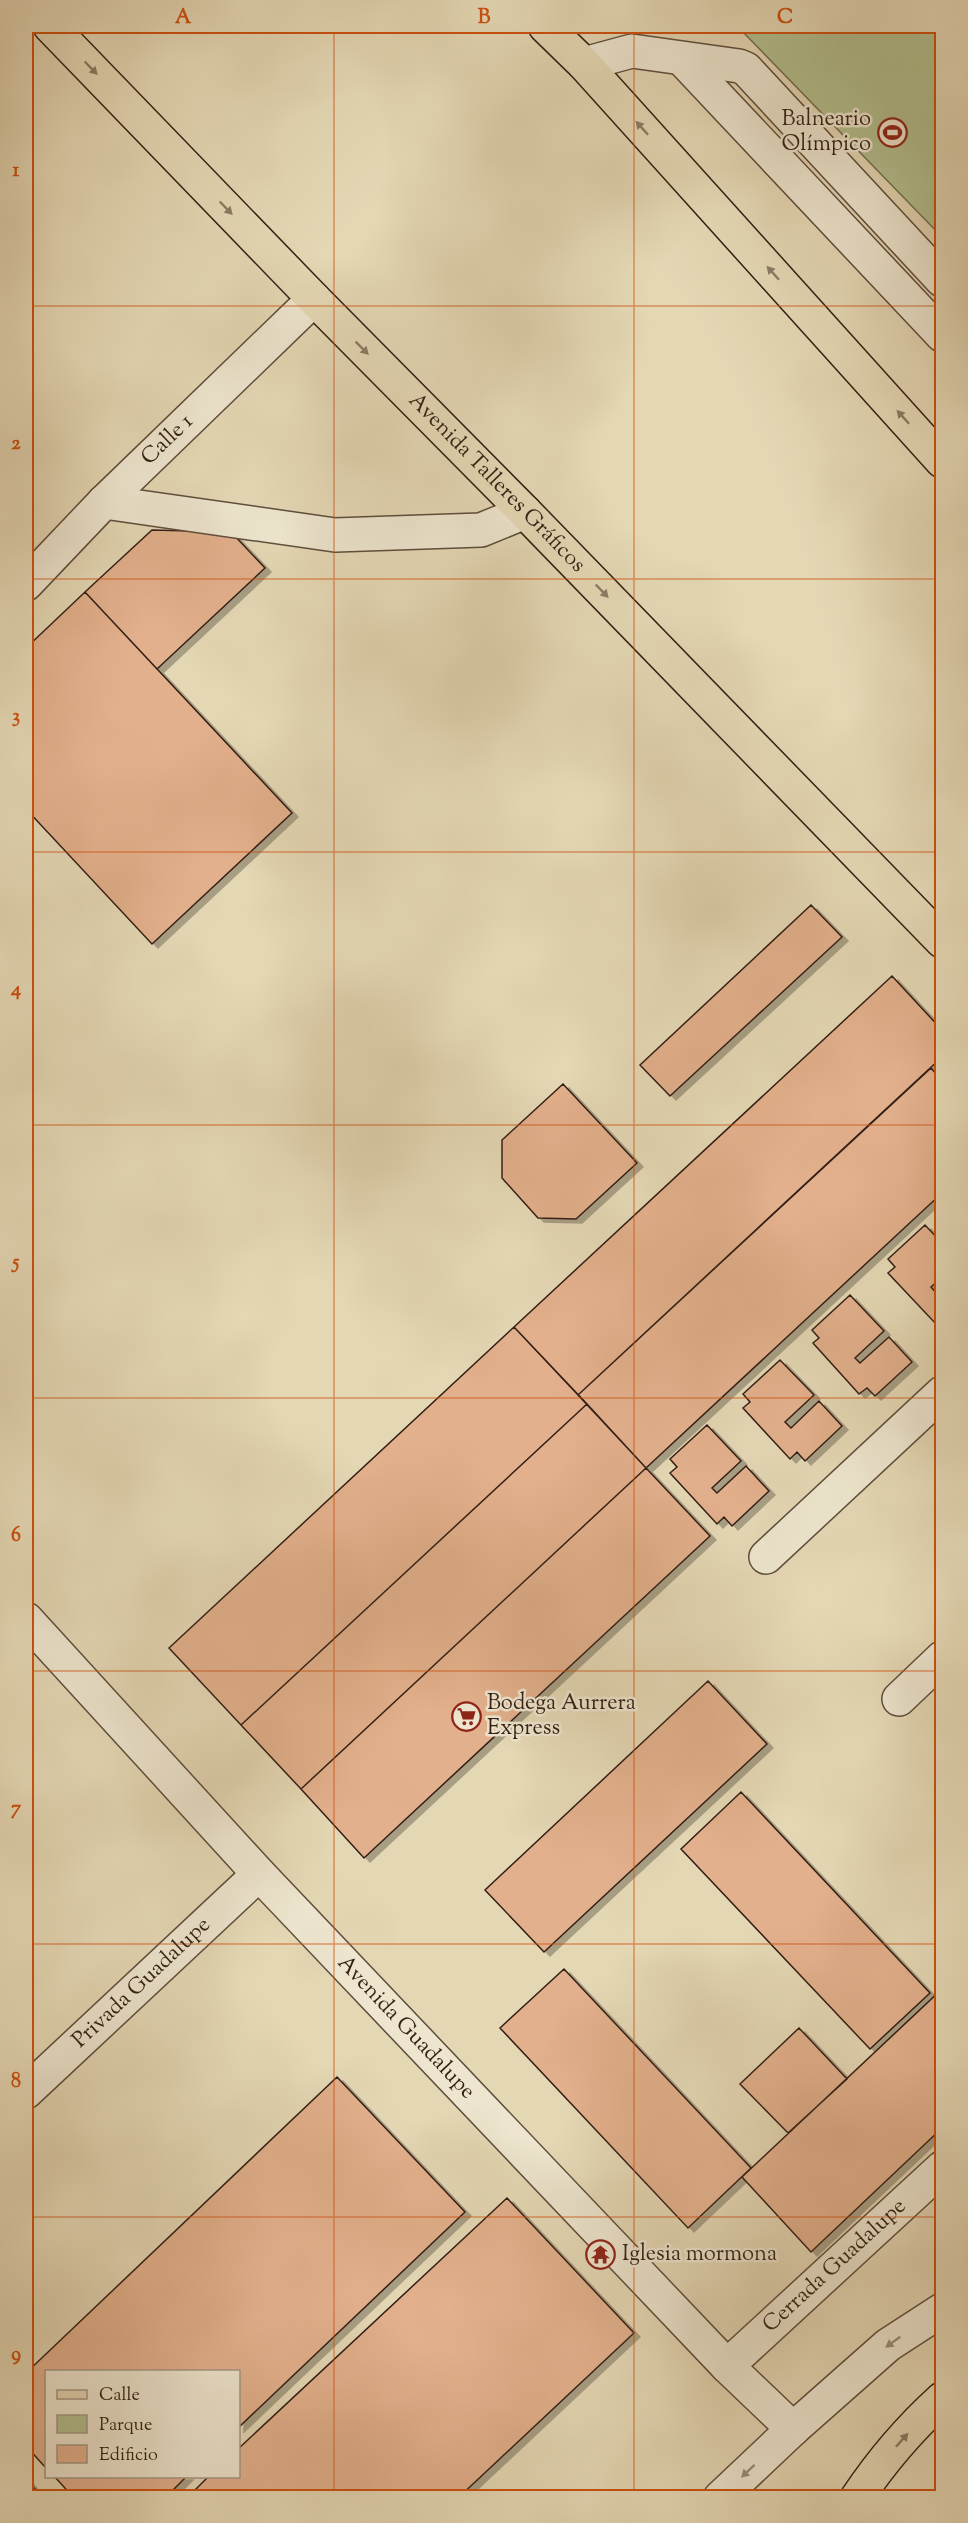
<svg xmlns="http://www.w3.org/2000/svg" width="968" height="2523" font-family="'Sorts Mill Goudy',serif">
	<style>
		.green { fill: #b2be8e; stroke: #726e51; stroke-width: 1.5 }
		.building { fill: #e2b08c; stroke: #331f14; stroke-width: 1.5; filter: url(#shadow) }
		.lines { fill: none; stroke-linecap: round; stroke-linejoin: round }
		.minor-casing { stroke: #5f4d3c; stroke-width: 36 }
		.major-casing { stroke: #331f14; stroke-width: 36 }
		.minor { stroke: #ede5ce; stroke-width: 33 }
		.major { stroke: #e4d7b4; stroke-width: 33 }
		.rail { stroke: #331f14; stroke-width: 4.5; stroke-dasharray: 10 10; stroke-linecap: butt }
		.oneway { fill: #8c7b64 }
		.oneway2 { fill: #998c7a }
		.grid { fill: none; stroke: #cd500d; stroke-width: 1.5; stroke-opacity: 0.55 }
		.labels { text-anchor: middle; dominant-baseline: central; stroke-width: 5; stroke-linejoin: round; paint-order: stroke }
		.poi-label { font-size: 22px; fill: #331f14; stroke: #ede5ce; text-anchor: start }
		.street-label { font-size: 22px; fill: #331f14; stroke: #ede5ce }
		.neatline { fill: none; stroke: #cd500d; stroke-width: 2 }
		.grid-label { font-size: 20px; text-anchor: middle; font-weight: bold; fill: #cd500d }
	</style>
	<defs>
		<filter id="shadow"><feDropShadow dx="6" dy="4" stdDeviation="0" flood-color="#0004"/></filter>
	</defs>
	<rect width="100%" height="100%" fill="#e4d7b4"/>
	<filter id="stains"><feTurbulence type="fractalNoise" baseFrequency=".00333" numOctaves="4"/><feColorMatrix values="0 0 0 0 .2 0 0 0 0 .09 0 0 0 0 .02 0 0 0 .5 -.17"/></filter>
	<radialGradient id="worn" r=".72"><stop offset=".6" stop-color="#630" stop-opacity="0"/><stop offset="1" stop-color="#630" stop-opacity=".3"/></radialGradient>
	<!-- green -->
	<path class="green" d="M734,26H942V237L741,30Z"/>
	<!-- building -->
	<path class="building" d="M152,530L231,532L265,568L157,669L85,592Z
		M85,592L292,813L152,944L26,809V648Z
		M811,905L842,937L670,1096L640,1065Z
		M892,976L942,1030V1057L578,1395L514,1327Z
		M931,1068L942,1081V1193L646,1468L578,1395Z
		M563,1084L637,1163L576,1219L538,1218L502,1178V1140Z
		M925,1225L942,1243V1277L931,1287L936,1293L942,1287V1318L936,1324L888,1273L895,1267L888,1259Z
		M850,1295L884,1331L855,1358L860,1363L889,1337L912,1362L875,1396L867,1388L859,1394L813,1343L819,1338L812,1330Z
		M514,1327L587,1404L241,1725L169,1648Z
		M780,1360L814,1395L785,1422L791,1428L819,1401L842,1426L805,1461L797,1452L790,1459L743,1408L750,1402L743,1394Z
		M587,1404L646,1468L301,1789L241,1725Z
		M707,1425L741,1461L712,1488L717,1493L746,1466L769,1491L732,1526L724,1517L717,1524L670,1473L677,1467L670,1459Z
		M646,1468L710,1536L364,1858L301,1789Z
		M708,1681L767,1744L544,1952L485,1890Z
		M741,1792L930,1993L870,2049L681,1849Z
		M564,1969L751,2168L688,2228L500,2028Z
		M942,1989V2128L811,2252L742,2177Z
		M799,2028L847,2079L788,2133L740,2084Z
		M337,2077L465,2212L238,2428V2372H46V2468L26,2446V2373Z
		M507,2198L634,2333L458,2498H187L209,2476H238V2449Z
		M54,2476H187L165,2498H74Z
		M26,2479L43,2498H26Z"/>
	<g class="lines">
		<defs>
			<g id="minor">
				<path d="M683,60L942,335"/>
				<path d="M584,64L632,51L739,66L746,69L942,280"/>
				<path d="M104,502L335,535L481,530L525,512"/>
				<path id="s1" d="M26,584L104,502L314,299"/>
				<path d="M766,1557L942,1393"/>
				<path id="s2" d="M26,1619L259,1874L727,2366L793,2429"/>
				<path d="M899,1699L942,1658"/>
				<path id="s3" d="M26,2092L259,1874"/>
				<path id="s4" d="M727,2366L942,2168"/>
				<path d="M720,2498L793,2429L888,2345L942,2310"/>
			</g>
			<g id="major">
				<path id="s5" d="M50,26L314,299L525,512L942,941"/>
				<path d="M545,26L584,64L942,461"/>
				<path d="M857,2498C881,2462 910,2428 942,2399"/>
			</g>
		</defs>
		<!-- minor casing -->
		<use href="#minor" class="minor-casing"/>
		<!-- major casing -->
		<use href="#major" class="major-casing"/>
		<!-- minor -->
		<use href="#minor" class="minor"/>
		<!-- major -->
		<use href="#major" class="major"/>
		<!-- rail -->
		<path class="rail" d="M941,791L942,792"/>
	</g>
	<!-- one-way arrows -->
	<defs><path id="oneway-solid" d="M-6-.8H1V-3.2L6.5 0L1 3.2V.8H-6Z" transform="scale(1.5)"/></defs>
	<g class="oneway">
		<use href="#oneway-solid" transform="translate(91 68) rotate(46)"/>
		<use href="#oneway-solid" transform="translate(642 128) rotate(-132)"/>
		<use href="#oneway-solid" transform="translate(226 208) rotate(46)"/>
		<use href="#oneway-solid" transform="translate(773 273) rotate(-132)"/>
		<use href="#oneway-solid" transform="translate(362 348) rotate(45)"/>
		<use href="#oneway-solid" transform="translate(903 417) rotate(-132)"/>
		<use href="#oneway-solid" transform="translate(602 591) rotate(46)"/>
		<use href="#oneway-solid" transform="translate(902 2440) rotate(-48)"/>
	</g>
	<g class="oneway2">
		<use href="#oneway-solid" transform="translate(893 2342) rotate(144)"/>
		<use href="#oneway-solid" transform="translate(748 2471) rotate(137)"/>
	</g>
	<!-- grid -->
	<path class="grid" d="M334,26V2498M634,26V2498M26,306H942M26,579H942M26,852H942M26,1125H942M26,1398H942M26,1671H942M26,1944H942M26,2217H942"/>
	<!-- icons -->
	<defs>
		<symbol id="stadium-ring" viewBox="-11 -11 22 22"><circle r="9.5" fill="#ede5ce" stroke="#8f2418" stroke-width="1.5"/><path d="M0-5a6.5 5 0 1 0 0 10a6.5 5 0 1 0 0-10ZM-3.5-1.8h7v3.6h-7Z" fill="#8f2418"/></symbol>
		<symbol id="supermarket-ring" viewBox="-11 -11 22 22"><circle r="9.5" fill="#ede5ce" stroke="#8f2418" stroke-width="1.5"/><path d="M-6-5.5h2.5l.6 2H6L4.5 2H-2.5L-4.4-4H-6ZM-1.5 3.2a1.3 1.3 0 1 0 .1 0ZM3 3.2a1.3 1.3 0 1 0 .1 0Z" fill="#8f2418"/></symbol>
		<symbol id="temple-ring" viewBox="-11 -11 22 22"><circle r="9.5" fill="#ede5ce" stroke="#8f2418" stroke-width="1.5"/><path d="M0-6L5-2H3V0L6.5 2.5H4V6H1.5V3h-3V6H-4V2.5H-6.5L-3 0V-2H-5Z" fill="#8f2418"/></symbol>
	</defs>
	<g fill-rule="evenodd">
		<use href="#stadium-ring" x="876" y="116" width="33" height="33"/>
		<use href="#supermarket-ring" x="450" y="1700" width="33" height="33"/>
		<use href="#temple-ring" x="584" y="2238" width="33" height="33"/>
	</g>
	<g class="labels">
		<!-- poi labels -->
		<g class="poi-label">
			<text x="871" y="120" text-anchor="end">Balneario<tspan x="871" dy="25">Olímpico</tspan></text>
			<text x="487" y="1704">Bodega Aurrera<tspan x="487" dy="25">Express</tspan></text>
			<text x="622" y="2255">Iglesia mormona</text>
		</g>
		<!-- street labels -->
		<g class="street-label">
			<text stroke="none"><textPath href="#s1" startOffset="202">Calle 1</textPath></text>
			<text stroke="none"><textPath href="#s5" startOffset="639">Avenida Talleres Gráficos</textPath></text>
			<text stroke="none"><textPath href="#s3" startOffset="159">Privada Guadalupe</textPath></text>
			<text stroke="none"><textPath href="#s2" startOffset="558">Avenida Guadalupe</textPath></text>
			<text stroke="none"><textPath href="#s4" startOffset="147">Cerrada Guadalupe</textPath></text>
		</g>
	</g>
	<!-- margin -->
	<rect width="968" height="2523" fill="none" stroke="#e4d7b4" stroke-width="66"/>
	<!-- legend -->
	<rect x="45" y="2370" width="195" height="108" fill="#ede5ce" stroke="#a39684" stroke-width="1.5"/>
	<rect x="57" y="2390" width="30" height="9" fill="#e4d7b4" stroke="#a39684" stroke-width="1.5"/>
	<text x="99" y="2400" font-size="18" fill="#331f14">Calle</text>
	<rect x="57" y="2415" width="30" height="18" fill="#b2be8e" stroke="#a39684" stroke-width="1.5"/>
	<text x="99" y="2430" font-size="18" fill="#331f14">Parque</text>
	<rect x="57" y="2445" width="30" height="18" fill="#e2b08c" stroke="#a39684" stroke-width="1.5"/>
	<text x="99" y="2460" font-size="18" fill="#331f14">Edificio</text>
	<rect x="33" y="33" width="902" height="2457" class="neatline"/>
	<g class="grid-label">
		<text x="183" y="23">A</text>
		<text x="484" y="23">B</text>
		<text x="785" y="23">C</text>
		<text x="16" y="176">1</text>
		<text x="16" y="449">2</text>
		<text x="16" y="722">3</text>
		<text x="16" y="995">4</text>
		<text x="16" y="1268">5</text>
		<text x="16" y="1541">6</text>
		<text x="16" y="1814">7</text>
		<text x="16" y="2087">8</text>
		<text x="16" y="2360">9</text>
	</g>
	<rect width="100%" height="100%" filter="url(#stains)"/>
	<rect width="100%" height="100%" fill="url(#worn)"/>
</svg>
